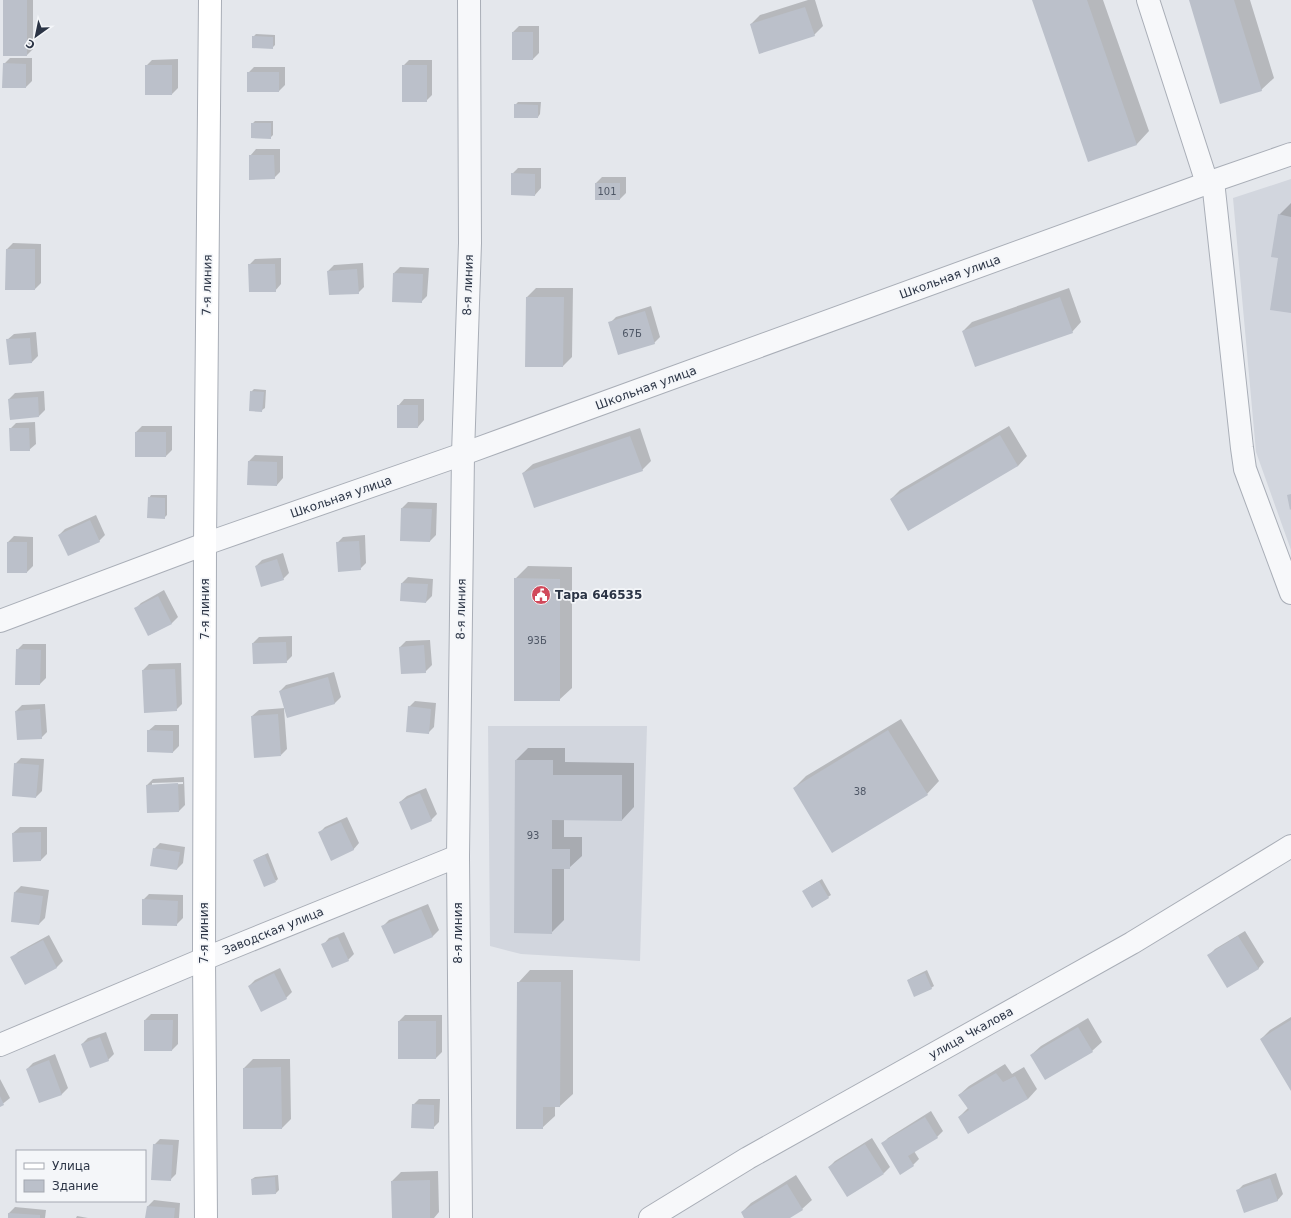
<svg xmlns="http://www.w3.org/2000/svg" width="1291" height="1218" font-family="'DejaVu Sans',sans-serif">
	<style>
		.built { fill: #d2d6de }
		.shadow { fill: #0003; fill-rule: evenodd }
		.building { fill: #bbc0ca }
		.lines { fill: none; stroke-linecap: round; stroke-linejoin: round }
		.minor-casing { stroke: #a9aeb7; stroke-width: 24 }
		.tertiary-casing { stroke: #a9aeb7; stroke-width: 24 }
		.secondary-casing { stroke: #a9aeb7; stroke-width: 24 }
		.minor { stroke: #f7f8fa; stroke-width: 22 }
		.tertiary { stroke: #f7f8fa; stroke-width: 22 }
		.secondary { stroke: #fff; stroke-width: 22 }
		.labels { text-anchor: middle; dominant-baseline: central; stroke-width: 3.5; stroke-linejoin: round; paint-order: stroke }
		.number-label { font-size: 10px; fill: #4f5766 }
		.street-label { font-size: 12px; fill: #2b3445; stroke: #f4f6f9 }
		.poi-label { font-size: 12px; font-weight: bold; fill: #2b3445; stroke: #f4f6f9; text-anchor: start }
	</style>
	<rect width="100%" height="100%" fill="#e4e7ec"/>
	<!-- built -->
	<path class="built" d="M1291,179V550L1256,452L1233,198Z
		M488,726H647L640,961L521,954L490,946Z"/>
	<!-- shadow -->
	<path class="shadow" d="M4,0H33V49L27,55Z
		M808,0H815L823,26L814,35L751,24L760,15Z
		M1033,0H1103L1149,131L1137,144L1089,160Z
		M1190,0H1250L1274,78L1261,90Z
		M519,26H539V53L533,59L513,32Z
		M256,34L275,35V45L272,48L253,37Z
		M10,58H32V81L26,87H3L4,64Z
		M178,59V88L172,94L146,66L152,60Z
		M409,60H432V95L426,101L403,66Z
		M254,67H285V85L279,91L248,73Z
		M518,102H541L540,114L538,117L515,105Z
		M255,121H273V135L270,138L252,124Z
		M256,149H280V172L274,178L250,156Z
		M518,168H541V188L535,195L512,174Z
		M602,177H626V193L620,199L596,183Z
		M1291,203V312L1279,257V215Z
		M13,243L41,244V283L35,289L7,249Z
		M281,258V284L275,291L249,265L255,259Z
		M363,263L364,287L358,293L328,271L334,265Z
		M400,267L429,268L427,296L421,302L394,273Z
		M536,288H573L572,357L563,366L527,297Z
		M1069,288L1081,322L1072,332L963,331L972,322Z
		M651,306L660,337L654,343L610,323L616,317Z
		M36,332L38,356L32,362L7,340L14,334Z
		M254,389L266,390L265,408L262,410L251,392Z
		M44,391L45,410L39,416L10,419L9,399L15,393Z
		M404,399H424V420L418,427H398V406Z
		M35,422L36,444L29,450L10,429L16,423Z
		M142,426H172V450L166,456L136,432Z
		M1009,426L1027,456L1018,466L891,499L900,490Z
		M640,428L651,461L642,470L523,473L533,464Z
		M255,455L283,456V478L277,485L249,461Z
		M151,495H167V515L164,518L149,498Z
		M408,502L437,503L436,535L430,541L401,540L402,508Z
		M96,515L105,535L99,541L59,535L65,529Z
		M365,535L366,563L360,569L337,543L343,537Z
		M14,536L33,537V566L27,572L8,542Z
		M283,553L289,573L283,579L256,566L262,560Z
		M528,566L572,567V688L559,700L515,579Z
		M408,577L433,579L432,596L426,602L401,600L402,583Z
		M164,590L178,617L172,623L149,635L135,609L141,603Z
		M292,636V656L286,662L253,643L259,637Z
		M430,640L432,665L425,672L400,647L406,641Z
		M23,644H46V678L40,684L17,650Z
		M181,663L182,704L176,710L143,670L149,664Z
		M334,672L341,697L335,703L287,717L285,708L284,709L287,749L281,755L252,716L259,710L285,708L280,691L286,685Z
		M415,701L436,703L434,727L428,733L409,707Z
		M45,704L47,732L41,738L16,711L22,705Z
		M901,719L939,781L927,794L794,788L806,776Z
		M155,725H179V746L173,752L148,731Z
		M528,748H565V762L634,763V807L622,820L564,819V837H582V856L569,868H564V920L551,933L516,760Z
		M21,758L44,759L42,791L36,797L15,764Z
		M184,777L185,805L179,811L148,812L147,785L153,779ZM183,782V784L152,785V783Z
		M426,788L437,814L431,820L400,802L407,796Z
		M347,817L359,843L353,850L319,833L325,827Z
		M20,827H47V854L41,860L13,833Z
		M160,843L185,847L183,863L177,869L154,849Z
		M268,853L278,879L276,881L254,860L257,858Z
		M822,879L831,895L828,897L806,889Z
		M21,886L49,890L45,918L39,924L12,921L15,892Z
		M149,894L183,895V918L176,925L143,900Z
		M428,904L439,930L433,936L394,953L383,926L389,920Z
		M1245,931L1264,962L1258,969L1209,955L1215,949Z
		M344,932L354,954L348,960L323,945L329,938Z
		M49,935L63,961L57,967L25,984L12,958L18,952Z
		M280,968L292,992L286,998L249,986L255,980Z
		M530,970H573V1094L560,1106H555V1116L542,1128L518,983Z
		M927,970L934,986L931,988L908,980L911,978Z
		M151,1014H178V1044L172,1050L145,1020Z
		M405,1015H442V1052L436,1058H399V1021Z
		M1291,1017V1089L1261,1039L1270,1030Z
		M1088,1018L1102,1042L1092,1051L1031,1055L1041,1046Z
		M106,1032L114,1054L108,1060L82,1044L88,1038Z
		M55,1054L68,1088L62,1094L40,1102L27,1069L33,1063Z
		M253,1059H290L291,1119L282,1128L244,1068Z
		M1005,1064L1012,1074L1024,1067L1037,1089L1028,1099L959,1117L968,1108L959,1095L969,1086Z
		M0,1079L10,1098L0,1106Z
		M419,1099H440L439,1122L433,1128L413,1105Z
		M931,1111L943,1131L937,1137L914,1151L919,1159L913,1165L882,1144L888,1138Z
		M872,1138L890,1167L884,1173L829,1167L835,1161Z
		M160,1139L179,1140L176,1174L170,1180L154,1145Z
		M438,1171L439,1212L434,1218H393L392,1181L401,1172Z
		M1276,1173L1283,1194L1277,1201L1237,1191L1243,1185Z
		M278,1175L279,1190L276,1193L253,1194L252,1179L255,1177Z
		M796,1175L812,1200L802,1209L788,1218H745L742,1212L751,1203Z
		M154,1200L180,1203L179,1218H146L148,1206Z
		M15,1207L46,1210L45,1218H9V1213Z
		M77,1216L88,1218H76Z"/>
	<!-- building -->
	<path class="building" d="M3,0H27V56H3Z
		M1032,0H1087L1137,145L1088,162Z
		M1189,0H1234L1262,91L1220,104Z
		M805,7L815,36L759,54L750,24Z
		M512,32H533V60H512Z
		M252,36L273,37V49L252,48Z
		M3,63L26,64V88H2Z
		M145,65H172V95H145Z
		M402,65H427V102H402Z
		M247,72H279V92H247Z
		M514,104L538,105V118H514Z
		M251,123H271V139L251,138Z
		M249,155H274L275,179L249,180Z
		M511,173L535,174V196L511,195Z
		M595,183H620V200H595Z
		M1278,214L1291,217V313L1270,310L1278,258L1271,257Z
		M6,249H35V290H5Z
		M248,264H275L276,292H249Z
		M357,269L359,294L329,295L327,271Z
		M393,273L423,274L422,303L392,302Z
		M526,297H564L563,367H525Z
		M1060,297L1073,333L975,367L962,331Z
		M645,311L655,344L618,355L608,322Z
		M30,338L32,363L9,365L6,339Z
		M250,391L264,392L262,412L249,411Z
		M38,397L39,417L10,420L8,399Z
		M397,405H418V428H397Z
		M9,428H29L30,451H10Z
		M135,432H166V457H135Z
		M1000,435L1018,466L908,531L890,499Z
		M630,436L643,471L534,508L522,473Z
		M248,461L277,462V486L247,485Z
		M1291,494V509L1290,510L1287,495Z
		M148,497L165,498V519L147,518Z
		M401,508L432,509L430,542L400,541Z
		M90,520L100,542L68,556L58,535Z
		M359,541L361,570L338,572L336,542Z
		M7,542H27V573H7Z
		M277,559L284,580L261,587L255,566Z
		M514,578L560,579V701H514Z
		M401,583L428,584L426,603L400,601Z
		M158,596L172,624L148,636L134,608Z
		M286,642L287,663L253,664L252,643Z
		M424,645L426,673L401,674L399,647Z
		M16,649L41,650L40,685H15Z
		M175,669L177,711L144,713L142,670Z
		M328,677L335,704L287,718L279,691Z
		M408,706L431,709L429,734L406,732Z
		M40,709L42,739L17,740L15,711Z
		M278,714L281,756L254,758L251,716Z
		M147,730L173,731V753L147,752Z
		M888,730L928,795L832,853L793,788Z
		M515,760H553V775H622V821L552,820V849H570V869H552V934L514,933Z
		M14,763L39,765L36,798L12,796Z
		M178,783L179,812L147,813L146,785Z
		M420,793L432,821L411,830L399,802Z
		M341,822L354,850L331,861L318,832Z
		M41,832V861L13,862L12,833Z
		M153,848L180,852L177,870L150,866Z
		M265,855L276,882L264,887L253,860Z
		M819,881L829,898L812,908L802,891Z
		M14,892L43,896L39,925L11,922Z
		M142,899L178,901L177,926L142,925Z
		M421,909L433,937L394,954L381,926Z
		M1238,936L1259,969L1227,988L1207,955Z
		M338,937L349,961L332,968L321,944Z
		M43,940L57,968L25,985L10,957Z
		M274,973L287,999L261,1012L248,986Z
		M925,973L932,989L914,997L907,980Z
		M517,982H561L560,1107H543V1129H516Z
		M144,1020H173L172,1051H144Z
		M1291,1020V1091L1260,1039Z
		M398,1021H436V1059H398Z
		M1078,1027L1093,1052L1045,1080L1030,1055Z
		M100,1037L109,1061L90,1068L81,1044Z
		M49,1060L62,1095L39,1103L26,1069Z
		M281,1067L282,1129H243V1068Z
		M996,1073L1003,1082L1015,1076L1028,1099L968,1134L958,1117L969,1110L958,1095Z
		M0,1096L4,1105L0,1107Z
		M412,1104L434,1105V1129L411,1128Z
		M925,1117L938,1138L908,1156L914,1166L900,1175L881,1143Z
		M153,1144L173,1145L171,1181L151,1180Z
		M865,1144L884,1174L847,1197L828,1167Z
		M275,1177L276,1194L252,1195L251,1179Z
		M1270,1178L1278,1201L1244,1213L1236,1190Z
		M430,1180V1218H392L391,1181Z
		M787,1184L803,1210L790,1218H744L741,1212Z
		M147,1206L175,1208L174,1218H145Z
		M8,1213L40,1215V1218H8Z"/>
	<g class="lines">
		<defs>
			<path id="minor" d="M1148,0L1207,183
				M1213,181L1242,448L1245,469L1291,593
				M0,1045L204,959L458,856
				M461,1218L458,856L463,454L470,243L469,0
				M650,1218L748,1158L1132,943L1291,846"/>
			<path id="tertiary" d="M0,621L205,544L463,454L1213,181L1291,154"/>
			<path id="secondary" d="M206,1218L204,959L205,544L210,0"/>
		</defs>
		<!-- minor casing -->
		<use href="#minor" class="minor-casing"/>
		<!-- tertiary casing -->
		<use href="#tertiary" class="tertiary-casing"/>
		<!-- secondary casing -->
		<use href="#secondary" class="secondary-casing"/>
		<!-- minor -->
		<use href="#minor" class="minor"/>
		<!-- tertiary -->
		<use href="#tertiary" class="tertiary"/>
		<!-- secondary -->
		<use href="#secondary" class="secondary"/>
	</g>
	<!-- icons -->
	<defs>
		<symbol id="civic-disc" viewBox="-11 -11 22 22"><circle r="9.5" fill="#d1495b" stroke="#f4f6f9"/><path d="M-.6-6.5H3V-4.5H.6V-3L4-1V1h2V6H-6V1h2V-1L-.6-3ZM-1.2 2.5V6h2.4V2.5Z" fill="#fff"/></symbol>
	</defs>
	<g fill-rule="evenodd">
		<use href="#civic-disc" x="530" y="584" width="22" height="22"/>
	</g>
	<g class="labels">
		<!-- number labels -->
		<g class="number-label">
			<text x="607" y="191">101</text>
			<text x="632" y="333">67Б</text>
			<text x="537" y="640">93Б</text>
			<text x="860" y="791">38</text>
			<text x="533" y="835">93</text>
		</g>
		<!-- street labels -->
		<g class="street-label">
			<text transform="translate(950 277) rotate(-20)">Школьная улица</text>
			<text transform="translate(207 285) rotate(-89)">7-я линия</text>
			<text transform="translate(468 285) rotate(-88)">8-я линия</text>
			<text transform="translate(646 388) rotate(-20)">Школьная улица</text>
			<text transform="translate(341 497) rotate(-19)">Школьная улица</text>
			<text transform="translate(205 609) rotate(-90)">7-я линия</text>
			<text transform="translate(461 609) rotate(-89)">8-я линия</text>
			<text transform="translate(273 931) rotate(-22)">Заводская улица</text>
			<text transform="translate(204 933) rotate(-90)">7-я линия</text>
			<text transform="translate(458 933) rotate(-90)">8-я линия</text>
			<text transform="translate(971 1033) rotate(-29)">улица Чкалова</text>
		</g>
		<!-- poi labels -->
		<g class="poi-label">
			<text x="555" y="595">Тара 646535</text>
		</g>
	</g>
	<!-- legend -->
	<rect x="16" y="1150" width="130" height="52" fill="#f4f6f9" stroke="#a4a8b1"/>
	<rect x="24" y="1163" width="20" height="6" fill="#ffffff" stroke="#a4a8b1"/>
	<text x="52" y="1170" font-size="12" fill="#2b3445">Улица</text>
	<rect x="24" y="1180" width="20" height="12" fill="#bbc0ca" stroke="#a4a8b1"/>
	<text x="52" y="1190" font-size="12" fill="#2b3445">Здание</text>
	<!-- north arrow -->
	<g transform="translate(36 36) rotate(213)" stroke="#f4f6f9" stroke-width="3" paint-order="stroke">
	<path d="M0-3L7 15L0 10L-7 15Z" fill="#2b3445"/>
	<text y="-6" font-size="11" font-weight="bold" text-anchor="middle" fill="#2b3445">С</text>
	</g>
</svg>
